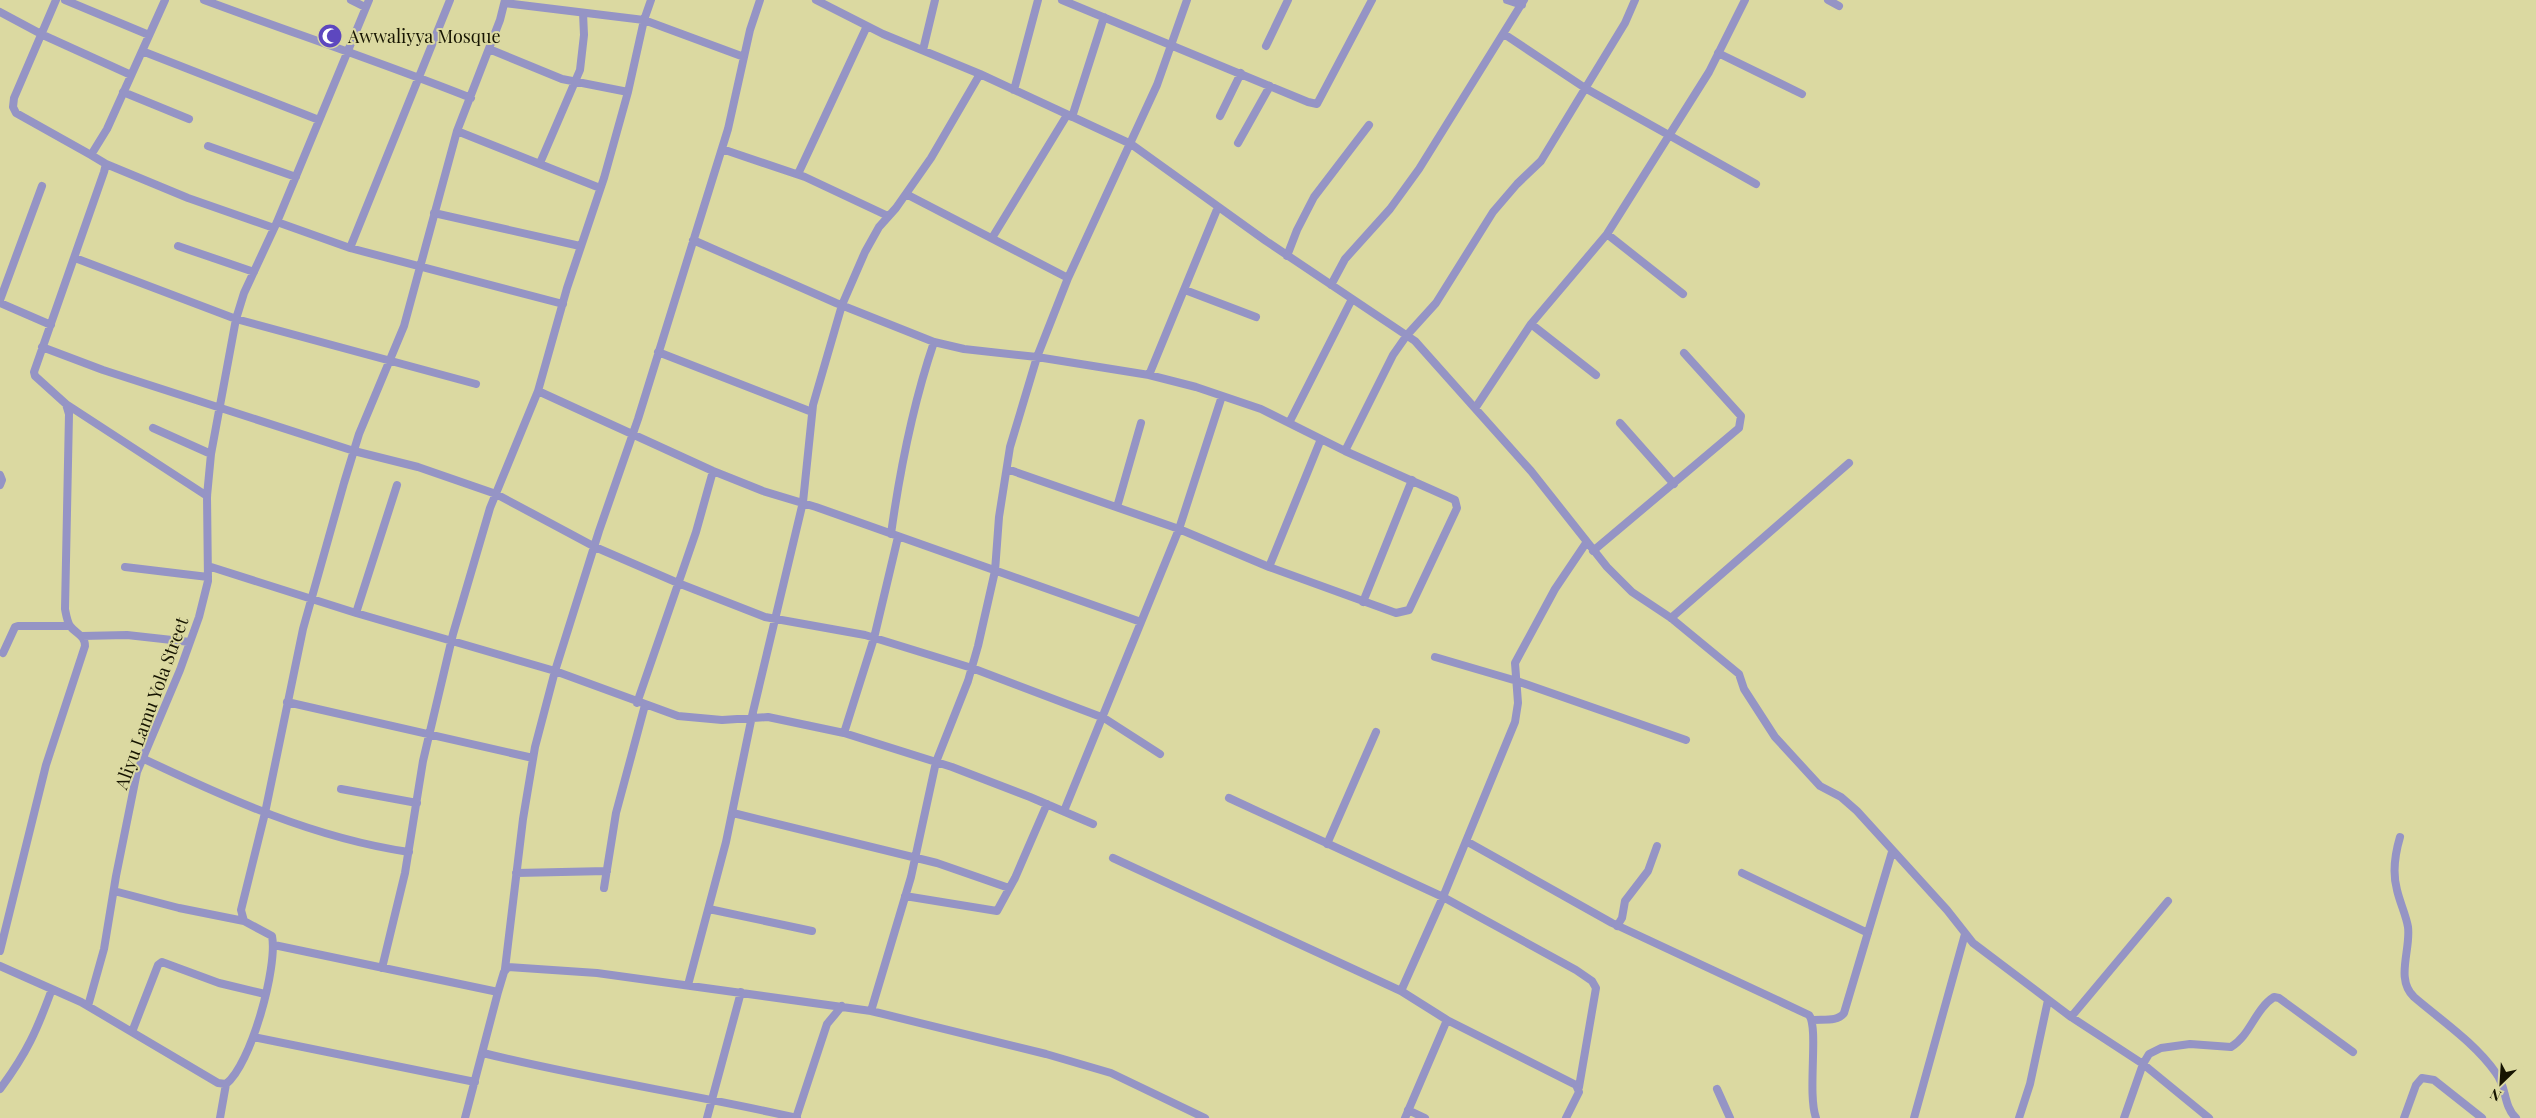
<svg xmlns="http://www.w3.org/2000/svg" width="2536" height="1118" font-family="'Playfair Display',serif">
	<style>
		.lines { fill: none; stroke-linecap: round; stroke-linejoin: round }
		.street { stroke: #9594c5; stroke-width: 8 }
		.labels { text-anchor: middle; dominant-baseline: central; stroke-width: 4; stroke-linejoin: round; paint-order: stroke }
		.poi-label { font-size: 18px; fill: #161401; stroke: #dbd9a1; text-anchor: start }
		.street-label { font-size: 18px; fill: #161401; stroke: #dbd9a1 }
	</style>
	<rect width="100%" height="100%" fill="#dbd9a1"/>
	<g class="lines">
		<!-- street -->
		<path class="street" d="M56,0L14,98L13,107L16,113L91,155
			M65,0L149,35
			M204,0C293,33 383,63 471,98
			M351,0L365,7
			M651,0L644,20L744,57
			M816,0L883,34L980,74L1131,144L1266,241L1415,341L1531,471L1607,567L1632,592L1671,618L1739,674L1744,689L1775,737L1820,786L1841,797L1857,811L1947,910L1973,943L2071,1017L2143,1064L2209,1118
			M1062,0L1308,102L1317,104L1372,0
			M1507,0L1522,5
			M1828,0L1839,6
			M0,12L43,35L131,75
			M1504,34L1585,88L1756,184
			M1266,46L1288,0
			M489,49L562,79L628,92
			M923,50L935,0
			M142,51L319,120
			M1718,53L1802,94
			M1014,90L1038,0
			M123,92L189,119
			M1220,116L1241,73
			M1072,117L1104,17
			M457,131L600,188
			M1238,143L1270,86
			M208,146L296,177
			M722,149L805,177L888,216
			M540,163L580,70L584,35L583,13
			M106,164L188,198L274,228
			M798,174L867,26
			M906,194L1068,278
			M434,213L580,246
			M277,222L350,248L563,304
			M1607,234L1683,294
			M992,238L1067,115
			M693,240L836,303L934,342L964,349L1037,357L1149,375L1196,387L1261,409L1345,451L1455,500L1457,508L1409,610L1396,613L1269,567L1179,529L1007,469
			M178,246L254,272
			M350,248L450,0
			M1287,256L1297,230L1314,197L1369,125
			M75,258L236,319L476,384
			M1331,285L1345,259L1390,209L1419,169L1524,0
			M1185,290L1256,317
			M0,300L42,186
			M0,303L51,325
			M1531,324L1596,375
			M42,347L103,370L354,451L418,467L496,494L595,547L678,583L765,617L865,635L972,668L1104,718L1160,754
			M658,352L812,412
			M1149,375L1218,207
			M538,391L713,471L763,491L816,507L1141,622
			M66,404L207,496
			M1476,407L1531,324L1607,234L1709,72L1745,0
			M1289,423L1352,299
			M1620,423L1674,484
			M153,428L211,454
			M1345,451L1393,355L1407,335L1436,303L1493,212L1517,184L1541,161L1625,23L1635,0
			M0,475L2,480L0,485
			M1117,507L1141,423
			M891,534C900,469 913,404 934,342
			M1593,551L1739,428L1741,416L1684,353
			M208,566L356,613L555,671L678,716L722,720L768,717L844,733L952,767L1030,797L1093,824
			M125,567L208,577
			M1269,567L1321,439
			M1363,602L1412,480
			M356,613L397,485
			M1671,618L1849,463
			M82,636L127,635L190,642
			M3,653L15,627L18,626H70
			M1435,657L1517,681L1686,740
			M287,702L533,758
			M637,703L696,532L713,471
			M844,733L874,638L898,537
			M142,758C228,799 314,838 409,852
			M341,789L417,803
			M1229,798L1443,897L1576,970L1592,981L1596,988L1579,1087
			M1064,811L1179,529L1222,396
			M733,813L937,863L1009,888
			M2400,837C2395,854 2392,872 2397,890C2400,903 2406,915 2408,927C2411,950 2395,979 2414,997C2442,1021 2475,1043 2496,1073C2507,1087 2503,1106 2516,1118
			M1466,841L1612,923L1809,1015C1819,1028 1807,1093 1816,1118
			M1327,844L1376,732
			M1113,858L1401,991L1447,1020L1405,1118
			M516,873L607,871
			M1742,873L1868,933
			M604,888L616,813L645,705
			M114,891L179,908L244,921
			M905,896L997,911L1015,878L1047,804
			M709,909L812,931
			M1617,926L1622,918L1625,901L1648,871L1657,846
			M274,945L498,992
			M0,951L46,765L85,646C85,635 76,634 70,626C67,621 66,614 65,609L69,414L66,404L35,376L34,372L104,172L106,164L91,155L107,129L165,0
			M0,966L81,1002L218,1083L226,1084C251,1065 278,966 272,936L244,921L241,910L265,813L303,629L344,483L359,434L404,326L457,131L500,20L505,0
			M382,968L405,873L423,761L453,634L490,508L538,391L567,288L604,178L628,92L644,20L505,3
			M505,969L523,819L535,747L555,671L599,531L638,419L728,129L750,30L760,0
			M688,985L726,842L752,716L803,502L813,405L842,305L865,252L879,227L896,208L931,158L980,74
			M1401,991L1443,897L1515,722L1518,703L1515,663L1555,589L1586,543
			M88,1006L104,949L116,876L137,772L180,670L199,617L208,581L207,496L211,454L236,319L244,293L277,222L369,0
			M871,1011L911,877L936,762L968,681L978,646L995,571L999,517L1010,447L1037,357L1068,278L1157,85L1187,0
			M2071,1017L2168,901
			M1447,1020L1576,1085L1579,1092L1566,1118
			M1813,1020C1823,1019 1838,1022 1844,1013L1892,852
			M132,1032L158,965L162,962L219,983L265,994
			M253,1037L475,1082
			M483,1053C587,1079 693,1094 797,1118
			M0,1089C27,1053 37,1030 52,989
			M1717,1089L1730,1118
			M1408,1110L1425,1118
			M220,1118L226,1084
			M465,1118L498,992L504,972L508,967L597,973L871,1011L1046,1054L1111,1073L1205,1118
			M707,1118L741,992
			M796,1118L827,1024L842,1006
			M1914,1118L1965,934
			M2019,1118L2030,1084L2048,1000
			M2124,1118L2143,1064L2149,1054L2161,1048L2190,1044L2231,1047C2250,1036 2255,1009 2274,997L2279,998L2353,1052
			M2404,1118L2416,1085L2422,1078L2434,1080L2482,1118"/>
	</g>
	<!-- icons -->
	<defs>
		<symbol id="mosque-disc" viewBox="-11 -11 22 22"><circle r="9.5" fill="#5d47bf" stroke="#dbd9a1"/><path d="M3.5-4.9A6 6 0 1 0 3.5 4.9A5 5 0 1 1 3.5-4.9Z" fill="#fff"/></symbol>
	</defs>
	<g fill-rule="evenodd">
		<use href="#mosque-disc" x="316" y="22" width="28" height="28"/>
	</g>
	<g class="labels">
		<!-- poi labels -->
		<g class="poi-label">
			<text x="348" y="36">Awwaliyya Mosque</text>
		</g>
		<!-- street labels -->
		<g class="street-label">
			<text transform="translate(151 703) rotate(-70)">Aliyu Lamu Yola Street</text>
		</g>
	</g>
	<!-- north arrow -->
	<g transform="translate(2501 1083) rotate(205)" stroke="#dbd9a1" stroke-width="4" paint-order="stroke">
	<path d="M0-4L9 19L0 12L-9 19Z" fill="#161401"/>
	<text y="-8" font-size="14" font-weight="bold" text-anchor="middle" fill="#161401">N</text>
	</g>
</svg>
